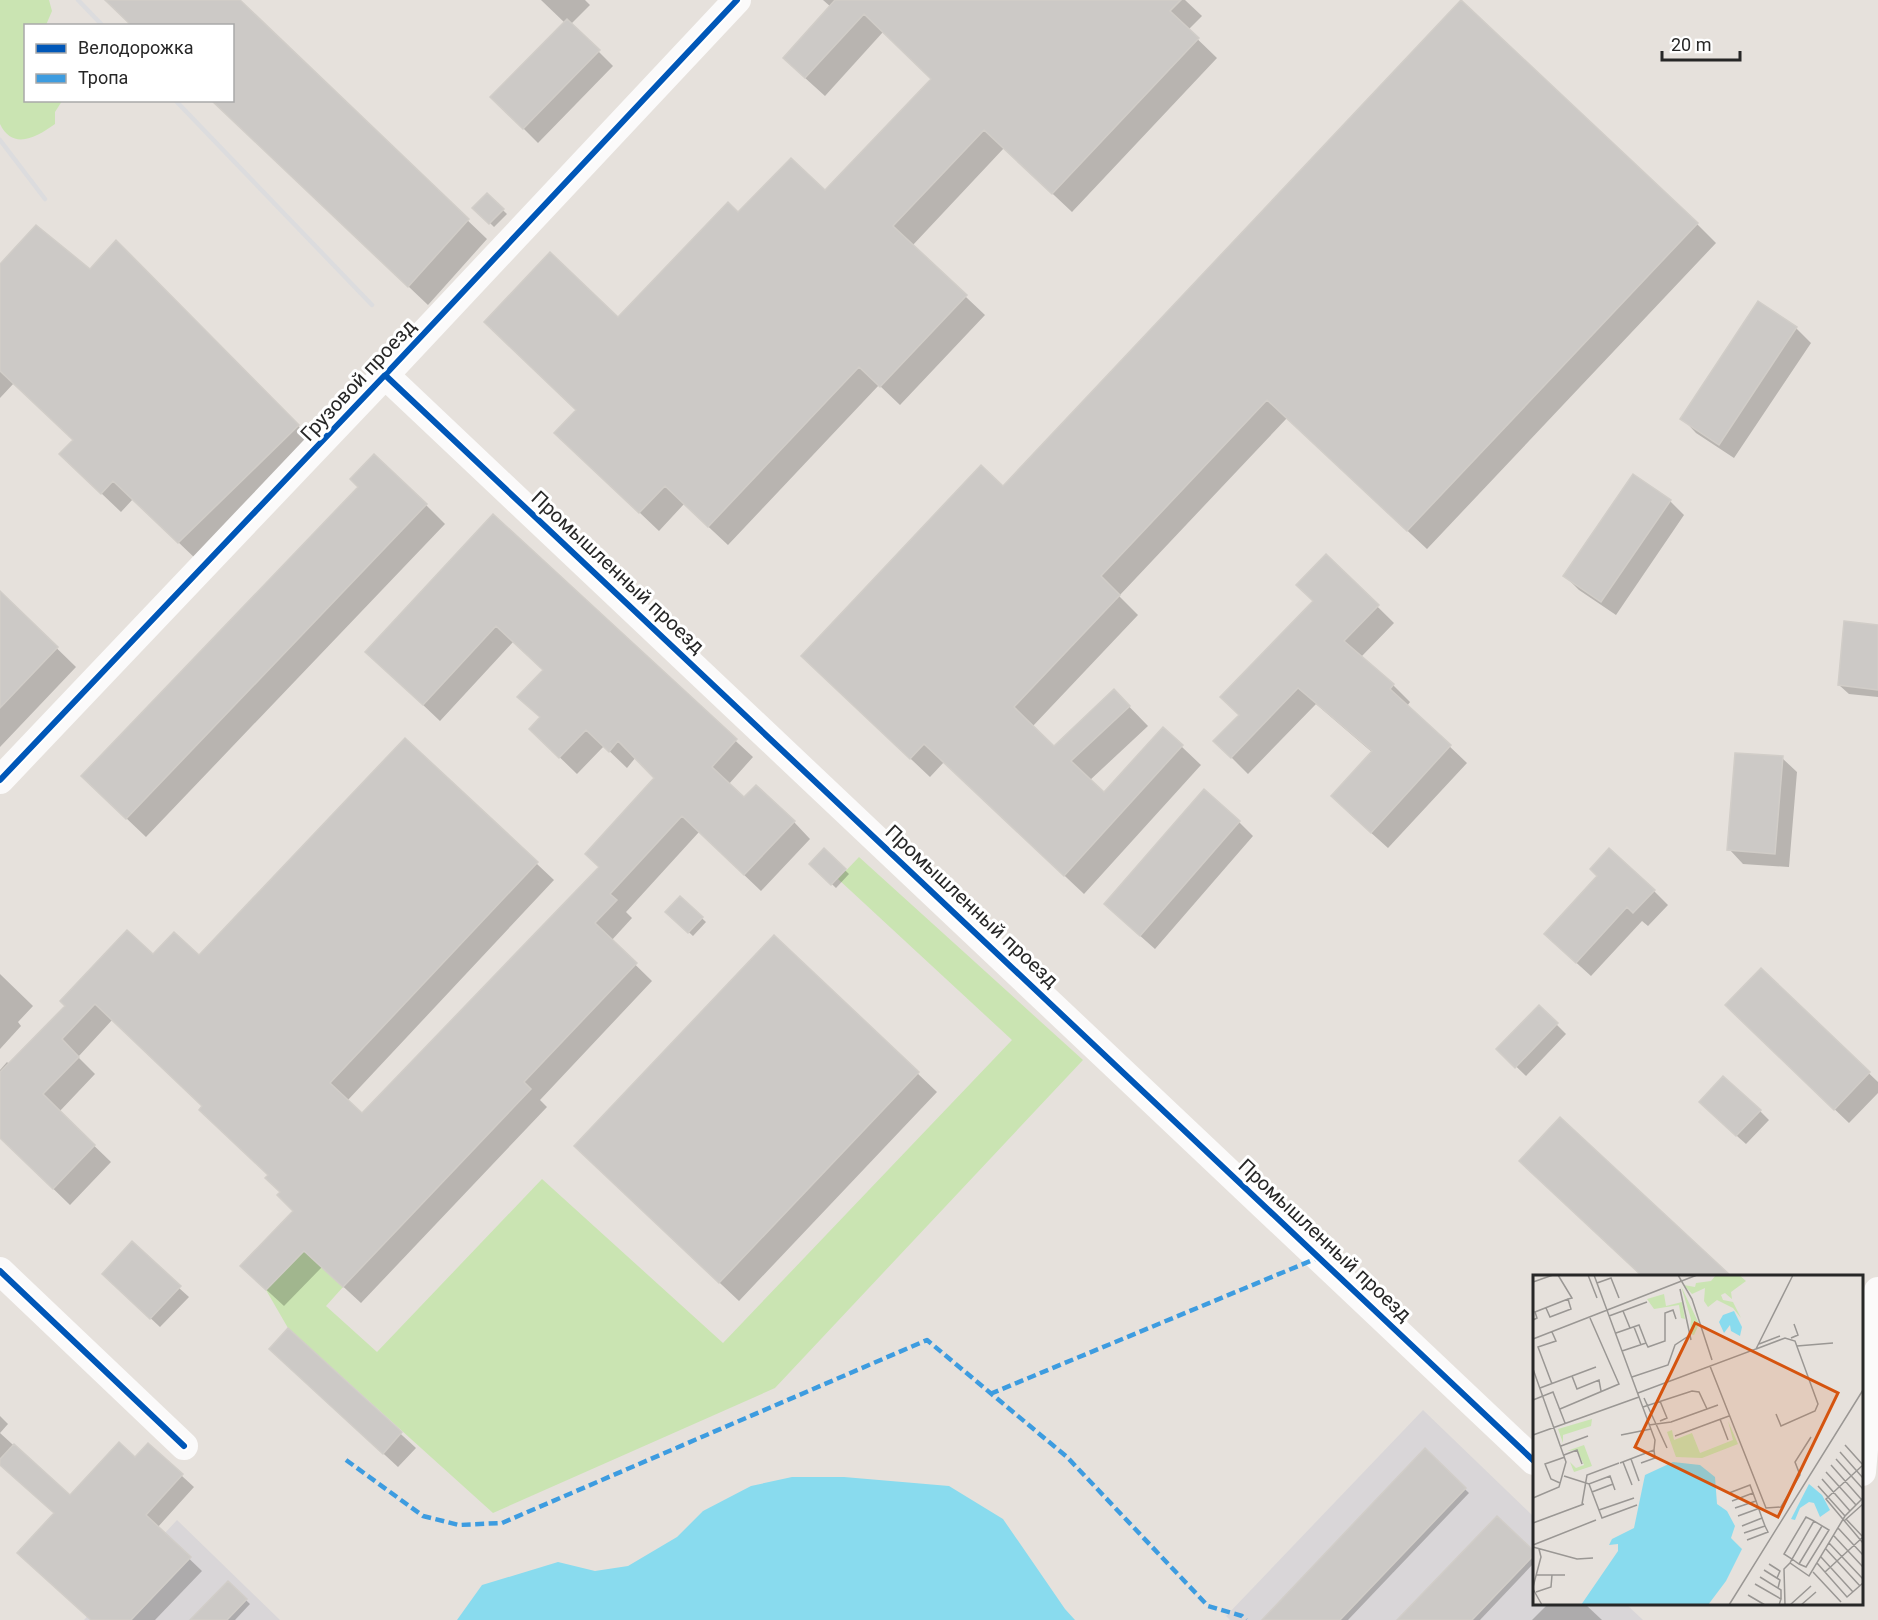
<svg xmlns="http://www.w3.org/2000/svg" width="1878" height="1620" font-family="Roboto,sans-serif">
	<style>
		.industrial { fill: #d9d6d8 }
		.green { fill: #cae4b2 }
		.water { fill: #89dbee }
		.shadow { fill: #0003 }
		.building { fill: #ccc9c6; stroke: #d1cdc8; stroke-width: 1.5 }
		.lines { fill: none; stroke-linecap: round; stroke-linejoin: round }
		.minor { stroke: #fbfafa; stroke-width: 28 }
		.rail { stroke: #dcdcde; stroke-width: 4.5 }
		.quiet { stroke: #3d9ce0; stroke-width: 4.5; stroke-dasharray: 9 4.5; stroke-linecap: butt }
		.cycleway-casing { stroke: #fff; stroke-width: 10 }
		.cycleway { stroke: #0057b8; stroke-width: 6 }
		.labels { text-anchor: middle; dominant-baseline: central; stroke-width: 6; stroke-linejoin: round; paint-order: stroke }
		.street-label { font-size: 20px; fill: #272727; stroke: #fff }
		.inset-road { fill: none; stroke: #9a9794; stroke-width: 1.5 }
		.view { fill: #d5540f; fill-opacity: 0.15; stroke: #d5540f; stroke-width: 3 }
		.inset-edge { fill: none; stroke: #272727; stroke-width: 3 }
	</style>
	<rect width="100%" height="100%" fill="#e6e1dc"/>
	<!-- industrial -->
	<path class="industrial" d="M1423,1410L1534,1517V1604H1626L1643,1620H1230L1226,1616Z
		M177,1520L280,1620H84Z"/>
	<!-- green -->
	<path class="green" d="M0,0H49L52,11L46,25L26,26V100L62,101L55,112V124C37,137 13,151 0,124Z
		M859,857L1083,1060L775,1388L493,1513L288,1328L266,1290L304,1251L343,1287L326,1306L377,1352L542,1179L723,1343L1012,1040L838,879Z"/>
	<!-- water -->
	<path class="water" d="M792,1477H844L949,1486L1003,1519L1065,1609L1075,1620H457L482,1585L558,1562L595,1571L628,1566L677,1537L703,1511L751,1486Z"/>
	<!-- shadow -->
	<path class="shadow" d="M106,0H237L487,239L428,305L212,100H232V26Z
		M541,0H585L590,5L571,24L613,66L538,143L492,97L565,23Z
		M823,0H1185L1202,16L1188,30L1217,58L1072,212L1004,148L912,246L985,315L900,405L879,385L728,545L684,504L659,531L576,452L578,410L618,319L738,215L825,192L933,80L883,32L825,96L804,77L831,7Z
		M487,195L507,214L494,227L475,208Z
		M1697,224L1716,243L1427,549L1287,418L1119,596L1138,615L1032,727L1054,748L1114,691L1148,726L1089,781L1104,794L1163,729L1201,765L1084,894L944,762L930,777L822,675L1003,488Z
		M116,242L317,445L198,561L133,499L121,512L80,473L74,440L14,383L0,398V266L90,271Z
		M1759,303L1796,328L1811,343L1734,458L1696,433L1682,418Z
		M360,487L426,505L445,524L146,837L102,795Z
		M1670,501L1684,515L1616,615L1579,590L1565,576Z
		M493,516L753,757L728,785L745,799L794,822L810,839L761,891L699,832L626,912L632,918L611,941L652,981L540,1100L547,1107L361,1303L322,1267L284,1306L259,1283L295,1211L270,1175L204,1106L113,1019L78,1057L95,1074L59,1112L111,1162L70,1205L0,1137V1070L7,1062L9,1064L153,956L199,957L405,740L554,880L347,1101L362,1116L600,867L657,778L636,757L627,768L604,746L577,774L548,746L541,718L519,697L544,671L513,642L440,721L384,668Z
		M1326,556L1394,623L1361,657L1393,685L1410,702L1407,706L1467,763L1388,848L1349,813L1373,753L1316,704L1248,774L1215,741L1241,715L1315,601Z
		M0,593L76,667L0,747Z
		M1878,626V697L1849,694L1839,685Z
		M1782,758L1797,772L1789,867L1743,864L1729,849Z
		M1239,822L1253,836L1155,949L1120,918Z
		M824,850L849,874L836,888L811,864Z
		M1654,891L1668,905L1648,926L1642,921L1591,976L1560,948Z
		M680,898L706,922L693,936L667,912Z
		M774,937L937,1092L739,1301L595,1165Z
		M1761,970L1878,1082V1093L1849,1123L1741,1020Z
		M0,974L33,1006L18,1022L21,1026L0,1049Z
		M1539,1007L1566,1034L1526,1076L1498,1049Z
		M1760,1111L1769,1120L1746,1144L1710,1112Z
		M1561,1119L1729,1276H1643L1540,1180Z
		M113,1283L179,1288L189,1297L160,1327Z
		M288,1330L416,1448L398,1467L285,1363Z
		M0,1416L8,1424L0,1433Z
		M0,1433L70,1497L135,1459L148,1445L194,1487L157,1528L202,1571L155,1620H92L55,1514L0,1464Z
		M1425,1451L1469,1493L1348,1620H1264Z
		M1498,1518L1534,1553V1563L1480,1620H1399Z
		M228,1583L250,1604L235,1620H193Z
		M1548,1604H1585L1602,1620H1532Z"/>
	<!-- building -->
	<path class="building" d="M105,0H240L469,219L408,287L211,100H232V26H132Z
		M835,0H1181L1170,11L1199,38L1052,194L984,130L893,226L967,295L880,387L859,367L708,527L665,486L639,513L554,433L576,410L484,322L550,252L618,317L728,202L738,212L791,158L825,190L931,79L864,14L805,78L783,58Z
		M1461,0L1698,223L1407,531L1267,400L1101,576L1120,595L1014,707L1054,746L1114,689L1130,706L1071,761L1104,792L1163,727L1183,745L1064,876L924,744L910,759L801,656L981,465L1003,486Z
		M567,19L600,50L523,129L490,97Z
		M487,193L504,209L489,224L472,208Z
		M36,225L90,269L116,240L299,425L178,543L113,481L101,494L59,454L73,440L0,371V264Z
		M1758,301L1797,327L1719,445L1680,419Z
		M374,454L427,504L126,819L81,776L358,487L350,479Z
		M1633,474L1671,500L1601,602L1563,576Z
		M493,514L737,739L712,767L744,797L756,785L795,821L744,875L682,816L610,894L617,900L595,923L637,963L524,1082L531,1089L343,1287L304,1251L266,1290L240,1266L293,1211L277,1195L280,1192L265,1178L268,1175L199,1110L202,1106L95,1004L62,1039L79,1057L43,1094L95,1145L53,1189L0,1138V1072L65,1006L60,1001L127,930L153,954L174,932L199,955L405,738L538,862L330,1083L362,1113L599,867L585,854L654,778L618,741L609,752L586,730L559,758L529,729L540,717L517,697L543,670L496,626L423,705L365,652Z
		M1326,554L1379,605L1344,641L1394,684L1390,689L1451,745L1371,833L1331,796L1372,751L1298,688L1231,758L1213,741L1239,715L1220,697L1313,601L1296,585Z
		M0,591L58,647L0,708Z
		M1844,621L1878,625V690L1838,685Z
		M1735,753L1783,756L1775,854L1727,850Z
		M1204,789L1240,821L1140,936L1104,904Z
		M824,848L846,869L831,885L809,864Z
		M1609,848L1655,890L1633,913L1627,907L1576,963L1544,934L1597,876L1590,869Z
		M680,896L703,917L688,933L665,912Z
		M774,935L919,1072L719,1283L574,1146Z
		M1761,968L1870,1072L1834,1110L1725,1005Z
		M1539,1005L1558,1023L1515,1068L1496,1049Z
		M1723,1076L1761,1110L1736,1136L1699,1102Z
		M1560,1117L1731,1276H1642L1519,1161Z
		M132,1241L181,1286L150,1319L102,1274Z
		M288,1328L402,1432L383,1454L269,1349Z
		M119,1442L135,1457L148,1443L183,1474L146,1515L191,1557L131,1620H91L17,1553L54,1513L0,1465V1459L14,1444L70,1495Z
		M1425,1448L1466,1488L1340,1620H1262Z
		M1497,1516L1534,1551V1555L1472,1620H1397Z
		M228,1581L247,1599L227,1620H190Z"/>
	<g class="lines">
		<!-- minor -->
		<path class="minor" d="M385,375L1534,1461
			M0,780L385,375L737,0
			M0,1271L184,1446
			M1862,1472L1878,1291"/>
		<!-- rail -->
		<path class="rail" d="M78,0L103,26
			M175,100L372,305
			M0,140L45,199"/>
		<!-- quiet -->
		<path class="quiet" d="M990,1394L1320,1257
			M346,1460L423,1516L459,1525L502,1523L927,1340L1067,1457L1208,1606L1242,1616L1246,1620"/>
		<defs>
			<path id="cycleway" d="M385,375L1534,1461
				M0,780L385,375L737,0
				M0,1271L184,1446"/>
		</defs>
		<!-- cycleway casing -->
		<use href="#cycleway" class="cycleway-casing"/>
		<!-- cycleway -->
		<use href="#cycleway" class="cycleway"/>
	</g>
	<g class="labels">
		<!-- street labels -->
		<g class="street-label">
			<text transform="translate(358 380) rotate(-47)">Грузовой проезд</text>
			<text transform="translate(618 572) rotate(43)">Промышленный проезд</text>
			<text transform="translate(972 906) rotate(43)">Промышленный проезд</text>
			<text transform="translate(1325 1240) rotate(43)">Промышленный проезд</text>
		</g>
	</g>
	<!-- overview -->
	<g transform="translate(1533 1275)">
		<rect width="330" height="330" fill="#e6e1dc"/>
		<path d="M183,0H206L213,6L198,17L199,24L192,18L188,20L190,25L200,27L208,43L200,33L184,25L175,32L171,26L172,13L159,19L151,10L162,12L163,8L178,6ZM148,11L166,49L161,60L157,59L158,44ZM131,19L133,31L149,27L152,44L148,43L146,30L121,34L114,24ZM59,144L58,151L30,160V168L25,154ZM195,146L205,169L169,183L143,182L134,157L139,155L141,165L159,158L167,178L200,165ZM51,170L59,191L41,197L37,187L43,193L51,190L44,175L34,176Z" fill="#cae4b2"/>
		<path d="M201,36L209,52L207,61L198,56L197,50L191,58L186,47L190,40ZM140,187L167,190L182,202L184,229L194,236L202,251L198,263L209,274L193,306L175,330H48L85,276V269L76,270L79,264L101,253L112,200ZM276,209L289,220L297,235L287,242L281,228L276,227L267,233L262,245L258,244Z" fill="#89dbee"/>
		<path class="inset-road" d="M55,0L64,23M145,0L159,24L179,85M0,7L20,0M64,8L78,3L86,23M147,14L158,65M13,33L17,42L38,34L35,24L39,23L25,0M90,36L97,53M76,41L114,27M0,45L4,43L2,37L35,24M101,52L108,70M83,58L106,50L113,68L89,76M258,63L265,60L261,49M0,64L164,0M113,68L115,72L132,66V38L140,35L143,44M226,69L247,61M264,71L300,68M223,74L252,63L262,66L285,129L282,136L248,151L243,139M177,91L233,233L248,232L267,200L262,187L278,162M0,94L33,187L26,212L0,223M39,101L63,92M99,102L135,90L142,70L154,62M19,109L5,72L23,66L19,57M7,113L39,101L44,114L66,105L68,116M105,118L223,74L260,0M111,123L134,173M0,125L20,117L32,148M110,132L159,116L166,117L174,134M27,134L86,109L57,43M187,144L195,165M127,146L134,143L127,126M116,150L138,147L185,130M0,160L106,122L61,0M88,160L118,154M142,161L196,141M312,170L330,190M28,171L55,161M307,177L330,203M31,180L44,175L49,189M98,184L106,206M303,184L330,214M90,187L99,210M87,188L121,175L122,165L106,122M108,188L122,183L121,175M298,190L328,224M330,190L293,224L330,268M293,197L323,230M31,201L56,209L77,201L82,215M289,204L317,236M27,208L18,204L12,189L32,182M56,209L69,243L104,230M285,211L312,241M59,217L80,209M196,218L217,210L220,218M199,226L220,218L223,226M49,229L54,200L86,188M202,233L223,226L229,243L209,251M66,235L101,223M205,241L227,233M313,244L330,262M311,246L330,229M0,248L51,229M305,253L330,280M211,258L232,251L229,243M301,261L330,292M214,265L235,257L232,251M296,268L330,304M0,270L63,245M0,272L44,284L60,283M293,274L327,311M288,282L320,317M257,288L259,284L281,246L296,255L273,292L266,289L259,284L251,279L273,242L281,246M284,288L314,322L330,308M236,289L247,296L244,303M266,289L289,251M231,295L247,305L245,313M280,297L308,327M292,297L330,262M3,300H32M227,302L248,315V324M222,309L248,324L246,330M0,312L8,282L6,274M0,314L9,330M3,317L18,312L19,300M215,320L232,330M196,330L330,115M252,330L251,294L257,288L276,301L312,241L330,223M257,330L278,311M268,330L283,317"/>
		<path class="view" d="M162,48L305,118L245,242L102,172Z"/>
		<rect width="330" height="330" class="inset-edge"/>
	</g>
	<!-- legend -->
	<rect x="24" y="24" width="210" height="78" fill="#ffffff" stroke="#a9a9a9" stroke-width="1.5"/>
	<rect x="36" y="44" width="30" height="9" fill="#0057b8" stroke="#a9a9a9" stroke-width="1.5"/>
	<text x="78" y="54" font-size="18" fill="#272727">Велодорожка</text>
	<rect x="36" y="74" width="30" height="9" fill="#3d9ce0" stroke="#a9a9a9" stroke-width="1.5"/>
	<text x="78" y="84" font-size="18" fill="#272727">Тропа</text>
	<!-- scale -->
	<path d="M1662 51v9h78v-9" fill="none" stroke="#272727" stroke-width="3"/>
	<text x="1671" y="51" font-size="18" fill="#272727" stroke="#ffffff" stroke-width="4.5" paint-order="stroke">20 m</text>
</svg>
